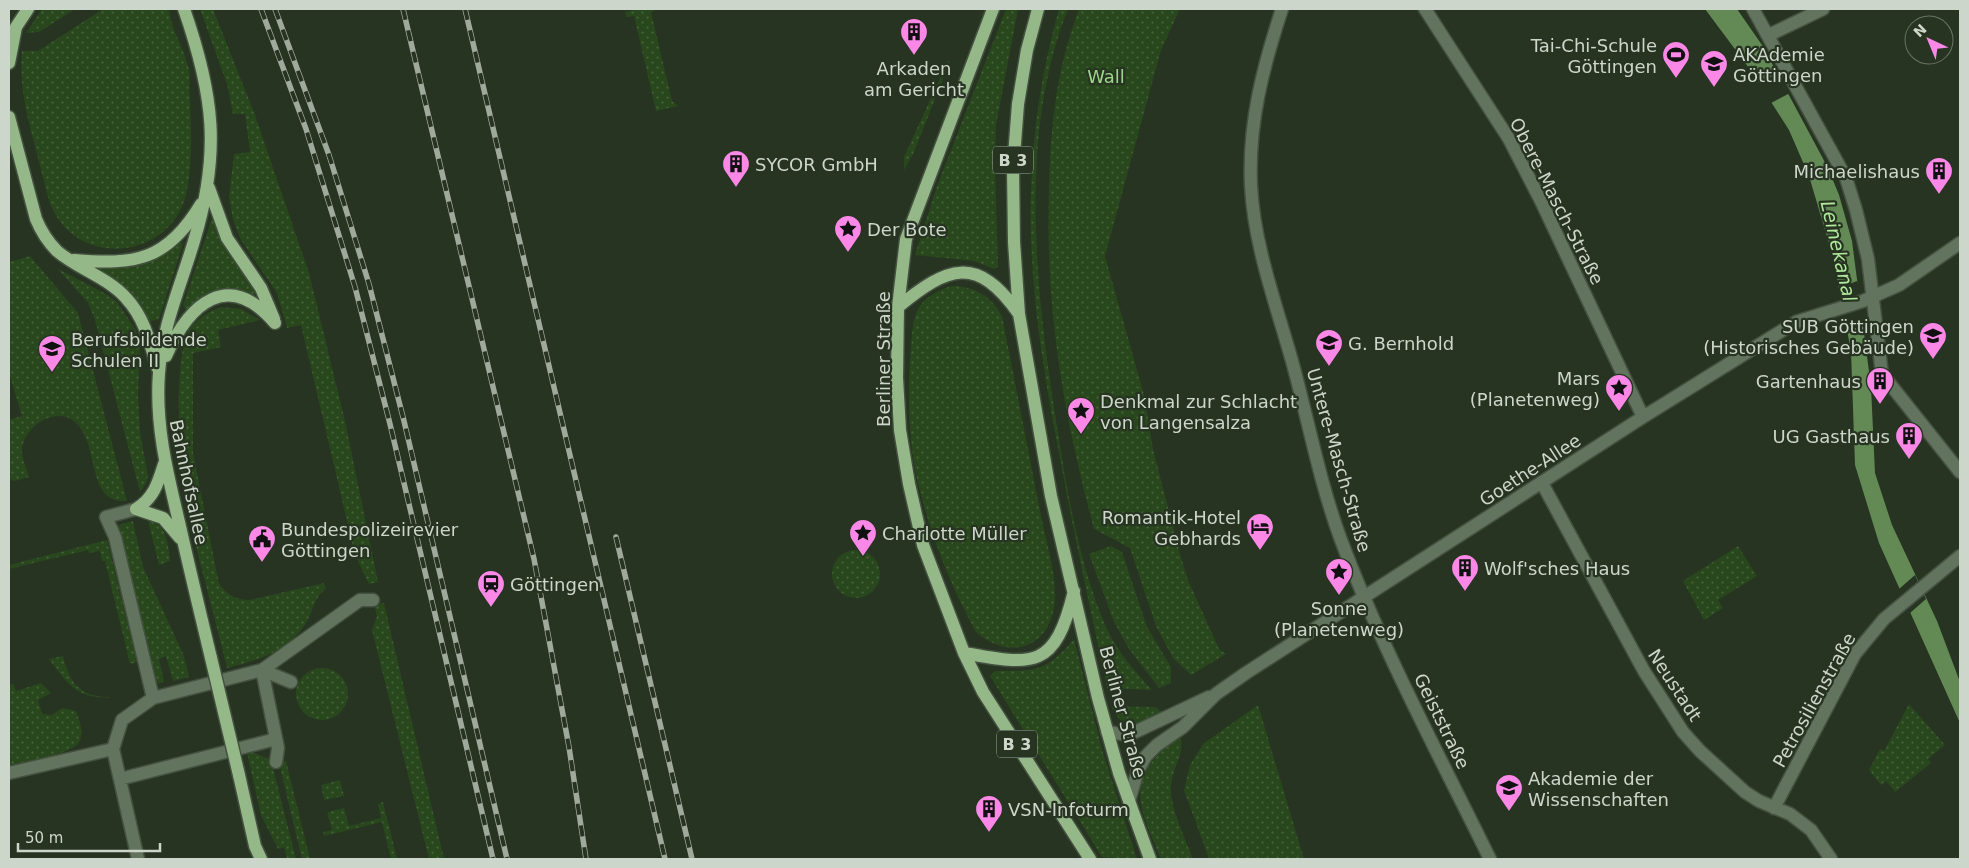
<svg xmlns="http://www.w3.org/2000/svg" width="1969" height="868" font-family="'DejaVu Sans',sans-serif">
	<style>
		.green { fill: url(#green-dots) }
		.water { fill: #638a55 }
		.pier { fill: #273422 }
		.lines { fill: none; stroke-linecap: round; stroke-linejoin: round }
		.minor-casing { stroke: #455140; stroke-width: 15 }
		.major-casing { stroke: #455140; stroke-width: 15 }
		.minor { stroke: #63745e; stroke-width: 12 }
		.major { stroke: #95b889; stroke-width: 12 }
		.rail-casing { stroke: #9fa99c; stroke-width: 5.5 }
		.rail { stroke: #273422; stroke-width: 4; stroke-dasharray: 11; stroke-linecap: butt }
		.major-bridge-casing { stroke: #455140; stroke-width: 15; stroke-linecap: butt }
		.major-bridge { stroke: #95b889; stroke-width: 12 }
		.labels { text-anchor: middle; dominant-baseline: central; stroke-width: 4.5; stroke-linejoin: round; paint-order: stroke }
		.shield { fill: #273422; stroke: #9ba598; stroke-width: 1 }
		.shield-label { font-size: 16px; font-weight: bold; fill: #cdd6ca }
		.poi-label { font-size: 18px; fill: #cdd6ca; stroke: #273422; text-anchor: start }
		.park-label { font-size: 18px; fill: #9dd689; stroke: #273422 }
		.street-label { font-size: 18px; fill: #cdd6ca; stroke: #273422 }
		.water-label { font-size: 19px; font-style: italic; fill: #b0e99c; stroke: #273422 }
	</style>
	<defs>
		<pattern id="green-dots" width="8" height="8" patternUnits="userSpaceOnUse" patternTransform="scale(1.25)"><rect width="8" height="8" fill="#28471c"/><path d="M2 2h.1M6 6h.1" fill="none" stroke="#46613c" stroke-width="1.8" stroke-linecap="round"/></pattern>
	</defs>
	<rect width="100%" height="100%" fill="#273422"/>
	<!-- green -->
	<path class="green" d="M42,9H75L39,32L26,33Z
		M103,9H169C170,28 185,49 189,70C190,79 189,90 190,100C191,131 193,164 186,195C172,253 93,268 59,220C49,207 46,189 42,173C32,133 18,93 22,51H38Z
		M200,9H213L255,115L309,273L345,421L378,582L369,584L355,555L301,325L287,328L277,293L241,240L233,220L229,197L234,154L250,152L245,114H233L227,84Z
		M639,9H657L651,12L672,101L678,106L656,111L634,16L627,17L625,12Z
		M1006,9H1018L996,125L995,167L998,267L994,269L974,261L915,255L937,186Z
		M1059,9H1068C1016,139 1037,303 1059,439C1069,502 1081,570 1107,629C1118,653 1135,671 1152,690L1107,688C1091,611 1074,535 1060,458C1043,371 1028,281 1031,191C1033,129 1042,69 1059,9Z
		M1079,9H1180L1161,50L1105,256L1144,395L1153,449L1180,554L1188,580L1219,649L1226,654L1191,675L1173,658L1156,626L1130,548L1094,529C1063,411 1045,310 1049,188C1051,122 1056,71 1079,9Z
		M948,61H950L914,152L904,170V157Z
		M213,215L260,290L252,297L207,296L186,311L183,305Z
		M176,240L183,244L159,319L149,322L91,271L93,263L108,266Z
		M30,256L78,313L127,501C85,504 101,445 75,422C55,405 22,428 22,451C22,459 27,469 29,477L15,481L9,479V420L22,416L9,373V262Z
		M58,269L106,294L117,302L136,330L140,346L138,396L140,432L148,476L146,484L140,492L95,320L88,303Z
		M953,286C976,287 991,296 1002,316C1015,382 1028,449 1041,516C1046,541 1056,574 1055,598C1053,646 1012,663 976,632C953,590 933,542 921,495C908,448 907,397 911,348C912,336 912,322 917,311C924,297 939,289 953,286Z
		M221,307L241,309L260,320L218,330L221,347L193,353V453L219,584C228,595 235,600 250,600L324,583L326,589C315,596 314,608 308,619C292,651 259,660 227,668C213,609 195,550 184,490C179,459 173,354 190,329C198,318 209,311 221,307Z
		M133,521L143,567L184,656L189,677L173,681L166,656L159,659L164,681L159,684L156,681L118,525Z
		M148,521C168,523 168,546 170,561L159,565Z
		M107,540L137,662L130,664L105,561H102L100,551L89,553L88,550L9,569V565Z
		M1111,546L1122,552L1147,627L1171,667V683L1159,688L1129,649L1114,622L1089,554Z
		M1738,546L1757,576L1718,600L1723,608L1704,620L1683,581Z
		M832 574a24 24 0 1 1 48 0a24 24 0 1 1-48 0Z
		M384,603L444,859H429L372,630L377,616L374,605Z
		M1074,639L1103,753L1137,859L1102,857L990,676L995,671C1036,671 1046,672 1074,639Z
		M63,656C70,684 81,698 113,697C78,700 68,685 49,659Z
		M296 694a26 26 0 1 1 52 0a26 26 0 1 1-52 0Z
		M41,683L51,693L38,700L42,714L52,715L62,708L76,711C79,721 85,732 79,742C71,755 25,762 9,765V685L13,684L16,691Z
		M1909,704L1945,745L1928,759L1931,763L1895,792L1886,781L1881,785L1869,770L1880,749L1884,751Z
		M1258,705L1304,859H1209L1184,790L1190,765L1203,744Z
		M1111,706L1155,707L1162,712C1138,723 1126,736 1111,706Z
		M1181,738C1184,756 1171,770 1171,788C1170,808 1186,840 1193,859H1161C1154,842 1144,822 1141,804C1135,777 1157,749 1181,738Z
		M252,752L271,760L296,859H287L284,847L278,849L261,815L247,753Z
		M286,761L310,859H302L279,763Z
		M340,780L344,796L324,800L321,785Z
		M383,802L397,859H391L382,822L324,836L323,832L332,830L327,812L344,808L349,826L381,818L378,804Z"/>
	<!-- water -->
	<path class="water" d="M1705,9H1737L1762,45L1828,168L1839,195L1852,241L1871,387L1875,473L1892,525L1937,621L1960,682V723L1879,543L1855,465L1851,351L1833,257L1809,176L1789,130L1752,72Z"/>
	<!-- pier -->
	<path class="pier" d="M1779,73L1790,93L1771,103L1757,84Z
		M1857,281L1863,301L1864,325L1847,331L1838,298L1839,288Z
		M1915,575L1926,599L1910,613L1899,589Z"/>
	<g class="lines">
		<defs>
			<path id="minor" d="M1282,9C1263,67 1248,124 1251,186C1254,245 1276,304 1292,361C1308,419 1320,484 1341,540C1382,649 1439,755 1490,859
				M1425,9L1509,139L1541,201L1643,417
				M1753,9L1846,178L1856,210L1868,259L1882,374L1960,472
				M1769,35L1823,9
				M1542,483L1644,671L1683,732L1700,751L1745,792L1759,801L1790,814L1811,830L1831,859
				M136,509L106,517L115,537L153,698
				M291,682L262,670L360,600H373
				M1107,732L1122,734L1135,732L1209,697
				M9,773L113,749
				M120,779L276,739
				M1129,801L1138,770L1146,756L1157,745L1183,727L1216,694L1246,673L1643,417L1796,322L1863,301L1899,285L1960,243
				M1774,808L1855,654L1884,619L1960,556
				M138,859L113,749L122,720L153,698L262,670L278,748L276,762"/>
			<path id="major" d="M184,9C214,95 221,153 194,241C181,285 162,327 159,373C155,424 167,472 179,522C189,567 200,612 211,658
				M993,9L906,239L898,307L897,378L900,430L909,484L923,545L964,653L983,692L1090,859
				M1038,9L1027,50L1018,104L1013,169L1014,242L1019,314L1051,496L1098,698L1119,773L1150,859
				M9,63L16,27L28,9
				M9,117L36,219C41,231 48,242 57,251C78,269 107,277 126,298C144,317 150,342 157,367
				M209,188L227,238L261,288L274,319
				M74,260C135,265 167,261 201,204
				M898,307C948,266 977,254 1019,314
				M166,356C189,304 228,268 275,323
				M136,509L163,518L180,538
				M136,509C154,498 158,483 164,464
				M964,653C1035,666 1055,669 1074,591
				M239,775L255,846L261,859"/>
		</defs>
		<!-- minor casing -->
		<use href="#minor" class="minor-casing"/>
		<!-- major casing -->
		<use href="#major" class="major-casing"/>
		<!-- minor -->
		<use href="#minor" class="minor"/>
		<!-- major -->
		<use href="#major" class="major"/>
		<defs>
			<path id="rail" d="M261,9L306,129L355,287L390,424L493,859
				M275,9L329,155L369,284L404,421L507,859
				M403,9L534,559L569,747L586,859
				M465,9L665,859
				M616,537L692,859"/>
		</defs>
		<!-- rail casing -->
		<use href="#rail" class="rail-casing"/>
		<!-- rail -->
		<use href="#rail" class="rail"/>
		<defs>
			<path id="major-bridge" d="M211,658L239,775"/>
		</defs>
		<!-- major-bridge casing -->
		<use href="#major-bridge" class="major-bridge-casing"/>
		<!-- major-bridge -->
		<use href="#major-bridge" class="major-bridge"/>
	</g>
	<!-- icons -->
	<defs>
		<symbol id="building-pin" viewBox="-11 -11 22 30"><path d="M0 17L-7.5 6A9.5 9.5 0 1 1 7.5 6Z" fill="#fb87e6" stroke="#273422"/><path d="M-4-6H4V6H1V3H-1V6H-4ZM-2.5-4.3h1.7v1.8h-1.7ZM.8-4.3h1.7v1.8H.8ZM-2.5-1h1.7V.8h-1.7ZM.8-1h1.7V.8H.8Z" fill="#111"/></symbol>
		<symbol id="stadium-pin" viewBox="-11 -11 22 30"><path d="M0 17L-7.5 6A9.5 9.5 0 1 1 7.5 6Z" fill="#fb87e6" stroke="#273422"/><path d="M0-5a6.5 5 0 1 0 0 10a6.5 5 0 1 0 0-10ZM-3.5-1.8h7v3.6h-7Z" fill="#111"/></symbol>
		<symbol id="university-pin" viewBox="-11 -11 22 30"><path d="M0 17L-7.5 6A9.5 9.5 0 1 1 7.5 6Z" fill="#fb87e6" stroke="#273422"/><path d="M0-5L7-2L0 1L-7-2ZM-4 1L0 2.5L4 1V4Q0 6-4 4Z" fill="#111"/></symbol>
		<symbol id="sight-pin" viewBox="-11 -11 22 30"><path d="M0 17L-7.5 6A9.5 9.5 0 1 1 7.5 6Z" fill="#fb87e6" stroke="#273422"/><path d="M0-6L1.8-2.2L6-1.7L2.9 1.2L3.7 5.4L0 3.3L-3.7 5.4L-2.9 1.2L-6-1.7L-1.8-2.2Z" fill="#111"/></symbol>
		<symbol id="school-pin" viewBox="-11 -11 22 30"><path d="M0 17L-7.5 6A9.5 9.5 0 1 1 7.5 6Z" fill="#fb87e6" stroke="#273422"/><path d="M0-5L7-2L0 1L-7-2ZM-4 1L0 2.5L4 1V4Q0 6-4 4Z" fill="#111"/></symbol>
		<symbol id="hotel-pin" viewBox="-11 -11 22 30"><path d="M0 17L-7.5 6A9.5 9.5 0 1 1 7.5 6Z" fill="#fb87e6" stroke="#273422"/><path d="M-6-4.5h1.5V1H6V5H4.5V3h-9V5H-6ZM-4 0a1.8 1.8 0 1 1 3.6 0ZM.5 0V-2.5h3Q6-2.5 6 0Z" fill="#111"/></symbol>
		<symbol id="civic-pin" viewBox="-11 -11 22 30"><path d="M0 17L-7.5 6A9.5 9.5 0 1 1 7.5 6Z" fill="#fb87e6" stroke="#273422"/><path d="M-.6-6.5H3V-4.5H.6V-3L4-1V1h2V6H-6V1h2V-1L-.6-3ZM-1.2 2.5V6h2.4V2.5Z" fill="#111"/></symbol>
		<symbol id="station-pin" viewBox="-11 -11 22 30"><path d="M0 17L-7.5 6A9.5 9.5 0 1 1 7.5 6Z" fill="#fb87e6" stroke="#273422"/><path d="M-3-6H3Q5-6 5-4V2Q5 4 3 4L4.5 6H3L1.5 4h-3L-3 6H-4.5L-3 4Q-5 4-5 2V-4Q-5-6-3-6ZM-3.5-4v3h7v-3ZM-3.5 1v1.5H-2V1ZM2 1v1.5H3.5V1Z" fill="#111"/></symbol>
	</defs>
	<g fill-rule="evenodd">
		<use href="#building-pin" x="898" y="16" width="32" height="43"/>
		<use href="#stadium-pin" x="1660" y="39" width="32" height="43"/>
		<use href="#university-pin" x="1698" y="48" width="32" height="43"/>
		<use href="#building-pin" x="720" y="148" width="32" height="43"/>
		<use href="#building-pin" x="1923" y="155" width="32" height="43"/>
		<use href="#sight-pin" x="832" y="213" width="32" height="43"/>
		<use href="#university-pin" x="1917" y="320" width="32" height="43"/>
		<use href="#university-pin" x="1313" y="327" width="32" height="43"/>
		<use href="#school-pin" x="36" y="333" width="32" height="43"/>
		<use href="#building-pin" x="1864" y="365" width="32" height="43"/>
		<use href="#sight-pin" x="1603" y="372" width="32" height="43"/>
		<use href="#sight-pin" x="1065" y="395" width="32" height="43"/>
		<use href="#building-pin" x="1893" y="420" width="32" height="43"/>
		<use href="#hotel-pin" x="1244" y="511" width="32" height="43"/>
		<use href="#sight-pin" x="847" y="517" width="32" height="43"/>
		<use href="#civic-pin" x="246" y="523" width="32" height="43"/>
		<use href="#building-pin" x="1449" y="552" width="32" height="43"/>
		<use href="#sight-pin" x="1323" y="556" width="32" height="43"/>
		<use href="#station-pin" x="475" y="568" width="32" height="43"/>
		<use href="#university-pin" x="1493" y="772" width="32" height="43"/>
		<use href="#building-pin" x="973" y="793" width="32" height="43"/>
	</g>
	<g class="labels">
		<!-- shield labels -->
		<g class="shield">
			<rect x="993" y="146.5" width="40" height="27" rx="4"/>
			<rect x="997" y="730.5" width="40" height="27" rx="4"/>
		</g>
		<g class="shield-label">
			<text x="1013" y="160">B 3</text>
			<text x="1017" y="744">B 3</text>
		</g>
		<!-- poi labels -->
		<g class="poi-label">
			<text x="1657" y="45" text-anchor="end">Tai-Chi-Schule<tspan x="1657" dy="21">Göttingen</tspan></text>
			<text x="1733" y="54">AKAdemie<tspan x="1733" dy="21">Göttingen</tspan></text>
			<text x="914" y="68" text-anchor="middle">Arkaden<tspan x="914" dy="21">am Gericht</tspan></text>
			<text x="755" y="164">SYCOR GmbH</text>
			<text x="1920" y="171" text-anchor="end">Michaelishaus</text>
			<text x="867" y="229">Der Bote</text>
			<text x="1914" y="326" text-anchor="end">SUB Göttingen<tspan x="1914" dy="21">(Historisches Gebäude)</tspan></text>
			<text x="71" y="339">Berufsbildende<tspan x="71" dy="21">Schulen II</tspan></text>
			<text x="1348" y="343">G. Bernhold</text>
			<text x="1600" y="378" text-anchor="end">Mars<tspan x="1600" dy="21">(Planetenweg)</tspan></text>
			<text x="1861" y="381" text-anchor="end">Gartenhaus</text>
			<text x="1100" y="401">Denkmal zur Schlacht<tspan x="1100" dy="21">von Langensalza</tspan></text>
			<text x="1890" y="436" text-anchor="end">UG Gasthaus</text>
			<text x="1241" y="517" text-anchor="end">Romantik-Hotel<tspan x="1241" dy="21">Gebhards</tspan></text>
			<text x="281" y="529">Bundespolizeirevier<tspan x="281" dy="21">Göttingen</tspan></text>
			<text x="882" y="533">Charlotte Müller</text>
			<text x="1484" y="568">Wolf'sches Haus</text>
			<text x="510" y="584">Göttingen</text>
			<text x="1339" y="608" text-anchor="middle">Sonne<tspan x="1339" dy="21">(Planetenweg)</tspan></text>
			<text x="1528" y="778">Akademie der<tspan x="1528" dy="21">Wissenschaften</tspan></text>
			<text x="1008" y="809">VSN-Infoturm</text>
		</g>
		<!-- park labels -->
		<g class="park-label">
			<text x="1106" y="76">Wall</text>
		</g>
		<!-- street labels -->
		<g class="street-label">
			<text transform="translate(1557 201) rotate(63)">Obere-Masch-Straße</text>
			<text transform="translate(883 359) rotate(-90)">Berliner Straße</text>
			<text transform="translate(1339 460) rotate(74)">Untere-Masch-Straße</text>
			<text transform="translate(1530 470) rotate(-33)">Goethe-Allee</text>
			<text transform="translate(189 482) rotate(78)">Bahnhofsallee</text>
			<text transform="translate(1675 685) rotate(57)">Neustadt</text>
			<text transform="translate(1814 700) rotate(-61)">Petrosilienstraße</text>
			<text transform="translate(1123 712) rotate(75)">Berliner Straße</text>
			<text transform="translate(1442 721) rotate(64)">Geiststraße</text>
		</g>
		<!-- water labels -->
		<g class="water-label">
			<text transform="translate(1839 251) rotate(77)">Leinekanal</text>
		</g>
	</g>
	<!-- border -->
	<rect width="1969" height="868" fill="none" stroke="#cdd6ca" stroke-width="20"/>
	<!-- north arrow -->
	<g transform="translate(1929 40) rotate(316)"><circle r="24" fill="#273422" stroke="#697565"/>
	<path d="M0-4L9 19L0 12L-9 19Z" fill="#fb87e6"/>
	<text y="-8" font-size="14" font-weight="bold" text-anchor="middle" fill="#cdd6ca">N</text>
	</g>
	<!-- scale -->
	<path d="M18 843v8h142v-8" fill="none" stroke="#cdd6ca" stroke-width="2.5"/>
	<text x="25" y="843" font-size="15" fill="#cdd6ca" stroke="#273422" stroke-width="4" paint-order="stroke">50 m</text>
</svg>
